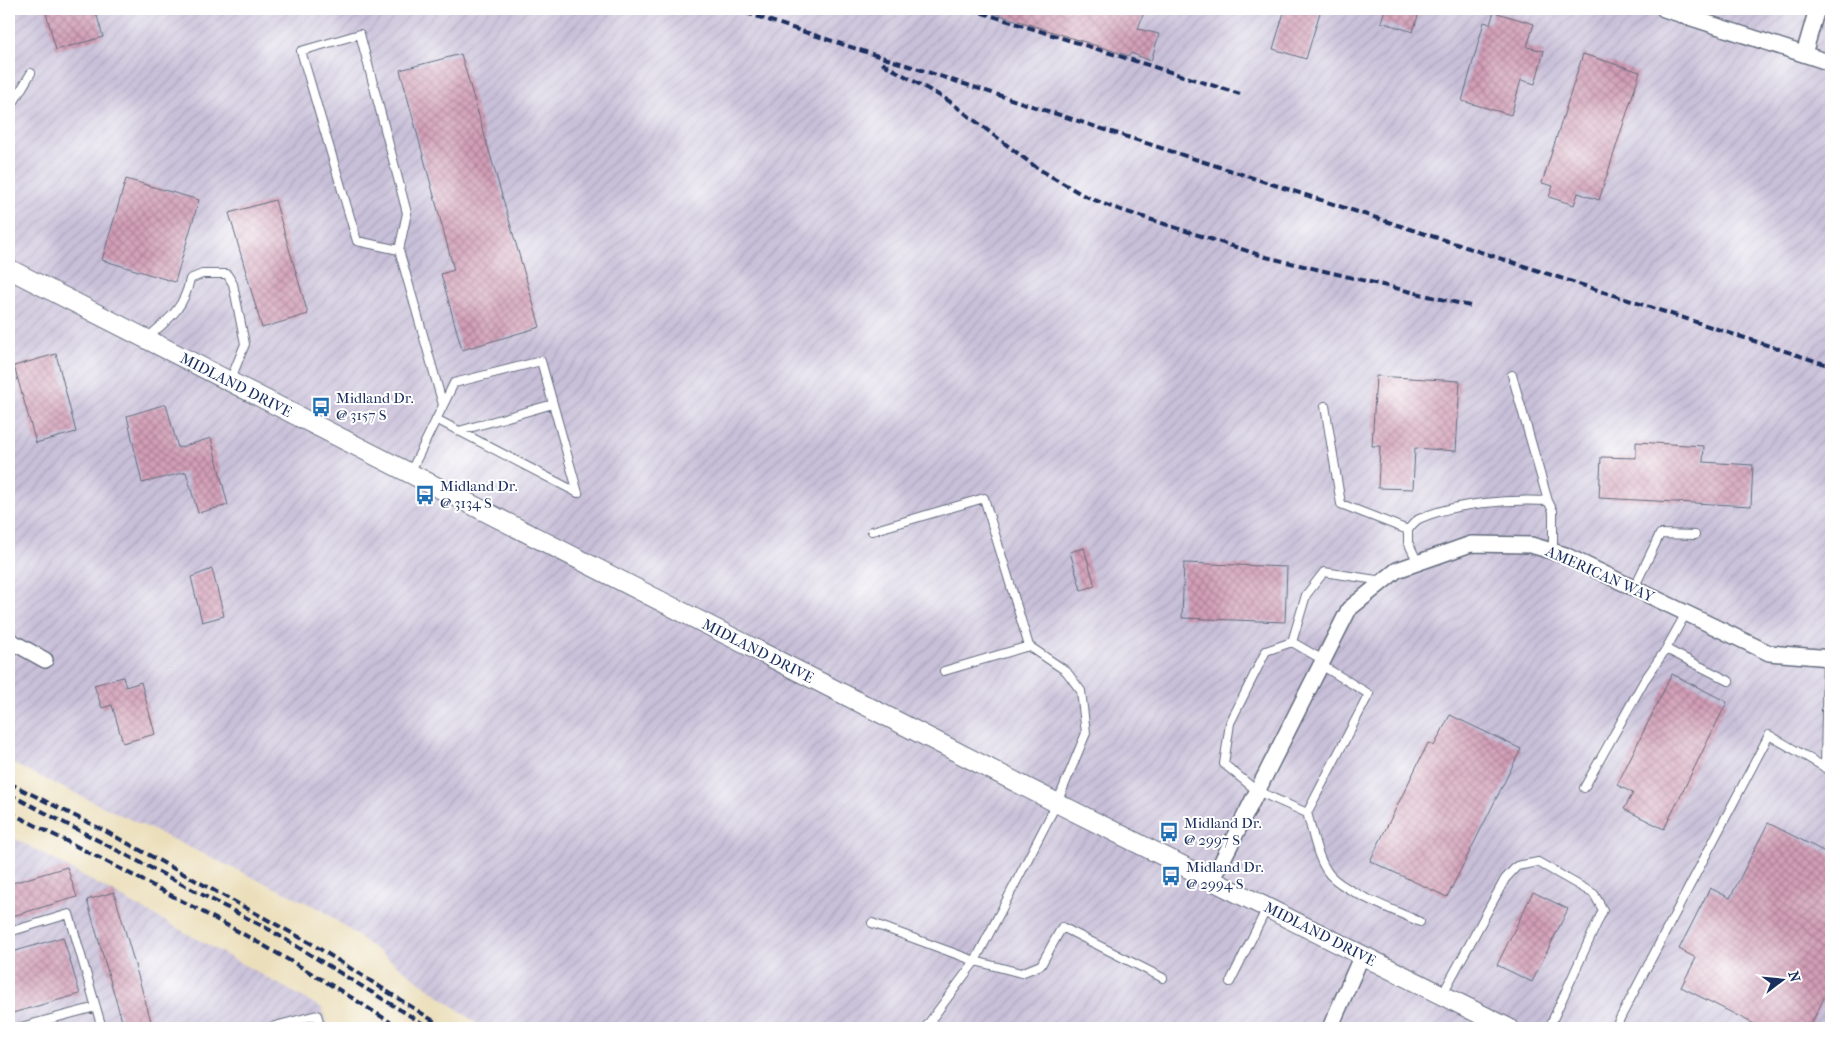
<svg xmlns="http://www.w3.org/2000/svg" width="1840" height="1037" font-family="'IM FELL French Canon',serif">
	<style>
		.industrial { fill: url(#industrial-furrows) }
		.building { fill: url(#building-cross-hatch) }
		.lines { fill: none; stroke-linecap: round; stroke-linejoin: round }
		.service-casing { stroke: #646c7e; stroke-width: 10 }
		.minor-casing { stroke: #646c7e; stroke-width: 18 }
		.tertiary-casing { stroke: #646c7e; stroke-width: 21 }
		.service { stroke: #fff; stroke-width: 8 }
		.minor { stroke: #fff; stroke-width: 15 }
		.tertiary { stroke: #fff; stroke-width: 19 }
		.rail { stroke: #1b2f5e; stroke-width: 4; stroke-dasharray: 8 4; stroke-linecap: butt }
		.labels { text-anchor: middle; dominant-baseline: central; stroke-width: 4; stroke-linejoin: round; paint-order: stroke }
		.street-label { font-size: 15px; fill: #1b2f5e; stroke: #fff }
		.poi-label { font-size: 15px; fill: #1b2f5e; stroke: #fff; text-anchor: start }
	</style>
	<defs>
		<pattern id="industrial-furrows" width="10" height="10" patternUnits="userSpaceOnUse" patternTransform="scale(1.25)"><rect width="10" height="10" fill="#c8bfd8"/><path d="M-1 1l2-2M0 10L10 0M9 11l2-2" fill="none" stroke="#aba4bc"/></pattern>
		<pattern id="building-cross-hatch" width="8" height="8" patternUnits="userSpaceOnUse" patternTransform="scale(1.25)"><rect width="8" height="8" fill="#d29eb6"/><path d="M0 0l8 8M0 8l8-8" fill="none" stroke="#aa8197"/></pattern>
	</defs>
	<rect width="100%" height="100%" fill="#fff"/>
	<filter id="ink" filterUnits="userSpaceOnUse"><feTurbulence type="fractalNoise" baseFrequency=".02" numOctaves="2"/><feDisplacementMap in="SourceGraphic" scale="10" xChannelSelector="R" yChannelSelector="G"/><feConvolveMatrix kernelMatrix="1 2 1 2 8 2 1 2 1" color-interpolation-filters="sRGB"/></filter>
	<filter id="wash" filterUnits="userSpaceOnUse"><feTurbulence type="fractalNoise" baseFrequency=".0096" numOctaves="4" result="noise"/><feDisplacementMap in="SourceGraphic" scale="20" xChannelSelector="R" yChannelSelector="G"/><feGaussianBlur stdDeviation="1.12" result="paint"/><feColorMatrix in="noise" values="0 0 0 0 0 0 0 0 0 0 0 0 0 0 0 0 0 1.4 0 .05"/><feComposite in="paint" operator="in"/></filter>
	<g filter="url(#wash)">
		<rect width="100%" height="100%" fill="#ebdeba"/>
		<!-- industrial -->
		<path class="industrial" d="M9,9H1831V1028H483L322,910L9,762Z
			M9,835L322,1008L328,1028H9Z"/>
		<g id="blocks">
			<!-- building -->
			<path class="building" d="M45,9H95L103,37L56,50Z
				M987,9H1145L1138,29L1159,34L1151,61L1131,53L1129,56L987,11Z
				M1285,9H1321L1306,59L1273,49Z
				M1385,9H1420L1413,32L1381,22Z
				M1494,12L1534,24L1527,47L1544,51L1535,84L1521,80L1511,115L1462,101L1484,22L1490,24Z
				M461,54L540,327L462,350L441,274L454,270L400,70Z
				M1583,54L1640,72L1599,200L1578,193L1574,205L1549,197L1553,186L1542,183Z
				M126,179L199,200L175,282L102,260Z
				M275,200L308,314L262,328L229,213Z
				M56,354L76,432L36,443L14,366Z
				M1376,376L1460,381L1456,451L1415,448L1413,489L1378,488L1380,446H1372Z
				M166,404L178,448L211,438L228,505L198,513L186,472L142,483L127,416Z
				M1636,442L1704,446L1703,462L1753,465L1751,506L1599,498L1601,457L1636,458Z
				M1084,548L1095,586L1081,590L1070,552Z
				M1184,563L1287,567L1285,622L1182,618Z
				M212,569L224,616L202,622L191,577Z
				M1672,674L1727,702L1664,829L1624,809L1633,793L1617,785Z
				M123,677L126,687L141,682L155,734L123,743L112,705L102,708L94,685Z
				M1450,715L1521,749L1447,897L1370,861L1428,743L1434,746Z
				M1768,823L1831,855V984L1809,1028H1762L1681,987L1696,958L1679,949L1710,888L1730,898Z
				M67,867L77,897L9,917V884Z
				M114,892L153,1028H124L87,900Z
				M1533,892L1568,909L1532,982L1497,965Z
				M63,937L80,994L9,1014V953Z"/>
		</g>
	</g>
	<g filter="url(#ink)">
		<use href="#blocks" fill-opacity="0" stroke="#646c7e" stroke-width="1"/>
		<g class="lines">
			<defs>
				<path id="service" d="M9,110L31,73
					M399,250L357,241L301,51L360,34L407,213L399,250L443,405
					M147,338C169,319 184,309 190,279L202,274H227L233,284L245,344L230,381
					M1512,375L1548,501
					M1325,406L1341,504L1408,530
					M459,431L553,404
					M410,473L454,383L541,361L578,493L436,419
					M872,531L984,498L1029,646
					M1418,563L1408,542V530C1411,526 1415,521 1419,519C1453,503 1510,499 1548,501L1553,511V551
					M1634,588L1660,534L1695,535
					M1686,613L1666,649L1729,681
					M1292,642L1306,595L1324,572L1383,581
					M1321,665L1369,694L1307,813L1257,791L1224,764L1230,723L1266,651L1292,642L1323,660
					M1825,768L1827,657
					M1584,788L1644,681L1666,649
					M1307,813C1313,832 1317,860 1330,875C1346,893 1397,911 1420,922
					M872,923L975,961L1021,973L1041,965L1062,927L1163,978
					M9,932L69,914L102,1028
					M1230,982L1267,908
					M1442,995L1505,879L1517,866L1538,862L1594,894L1603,910L1549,1028
					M931,1020L937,1028
					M17,1028L96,1007
					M267,1028L317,1015L321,1028
					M925,1028L975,961L1057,803L1086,733L1081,691L1066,671L1029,646L944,671
					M1615,1028L1769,735L1831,771"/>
				<path id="minor" d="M1664,9L1831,63
					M1804,54L1817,9
					M9,640L45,660
					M1212,881L1349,609L1397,570L1471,544L1531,545L1565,555L1769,653L1831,658
					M1330,1028L1362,955"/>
				<path id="tertiary" d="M9,269L1057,803L1508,1028"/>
			</defs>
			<!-- service casing -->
			<use href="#service" class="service-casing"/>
			<!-- minor casing -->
			<use href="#minor" class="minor-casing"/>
			<!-- tertiary casing -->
			<use href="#tertiary" class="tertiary-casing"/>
			<!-- service -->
			<use href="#service" class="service"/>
			<!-- minor -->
			<use href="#minor" class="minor"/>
			<!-- tertiary -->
			<use href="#tertiary" class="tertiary"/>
			<!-- rail -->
			<path class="rail" d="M734,9L1831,366
				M970,9L1240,94
				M882,63L949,101L1037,168L1083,195L1109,206L1266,257L1470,306
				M9,783L105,831L312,944L445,1028
				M9,794L270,930L430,1028
				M9,812C141,879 275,946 399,1028"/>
		</g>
	</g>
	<!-- icons -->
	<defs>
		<symbol id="bus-bare" viewBox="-9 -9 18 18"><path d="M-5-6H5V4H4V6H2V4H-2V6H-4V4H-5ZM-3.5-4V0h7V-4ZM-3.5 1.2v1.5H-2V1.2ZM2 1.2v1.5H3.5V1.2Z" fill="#1f6fb2" stroke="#fff" stroke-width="2.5" paint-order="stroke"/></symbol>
	</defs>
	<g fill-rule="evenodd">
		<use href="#bus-bare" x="307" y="393" width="28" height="28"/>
		<use href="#bus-bare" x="411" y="481" width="28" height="28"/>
		<use href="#bus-bare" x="1155" y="818" width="28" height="28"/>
		<use href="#bus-bare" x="1157" y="862" width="28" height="28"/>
	</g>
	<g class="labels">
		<!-- street labels -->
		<g class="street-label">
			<text transform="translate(236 385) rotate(27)">MIDLAND DRIVE</text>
			<text transform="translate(1600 574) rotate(24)">AMERICAN WAY</text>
			<text transform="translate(758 651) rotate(27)">MIDLAND DRIVE</text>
			<text transform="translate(1320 934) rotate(27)">MIDLAND DRIVE</text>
		</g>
		<!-- poi labels -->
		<g class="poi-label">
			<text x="336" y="398">Midland Dr.<tspan x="336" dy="17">@ 3157 S</tspan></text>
			<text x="440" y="486">Midland Dr.<tspan x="440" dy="17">@ 3134 S</tspan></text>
			<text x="1184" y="823">Midland Dr.<tspan x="1184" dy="17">@ 2997 S</tspan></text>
			<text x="1186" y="867">Midland Dr.<tspan x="1186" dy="17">@ 2994 S</tspan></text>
		</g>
	</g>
	<!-- margin -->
	<rect width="1840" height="1037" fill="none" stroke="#fff" stroke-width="30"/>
	<!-- north arrow -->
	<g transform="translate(1782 980) rotate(74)" stroke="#ffffff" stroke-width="4" paint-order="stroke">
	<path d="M0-4L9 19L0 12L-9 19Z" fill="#1b2f5e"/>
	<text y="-8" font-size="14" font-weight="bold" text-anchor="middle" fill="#1b2f5e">N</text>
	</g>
</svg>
